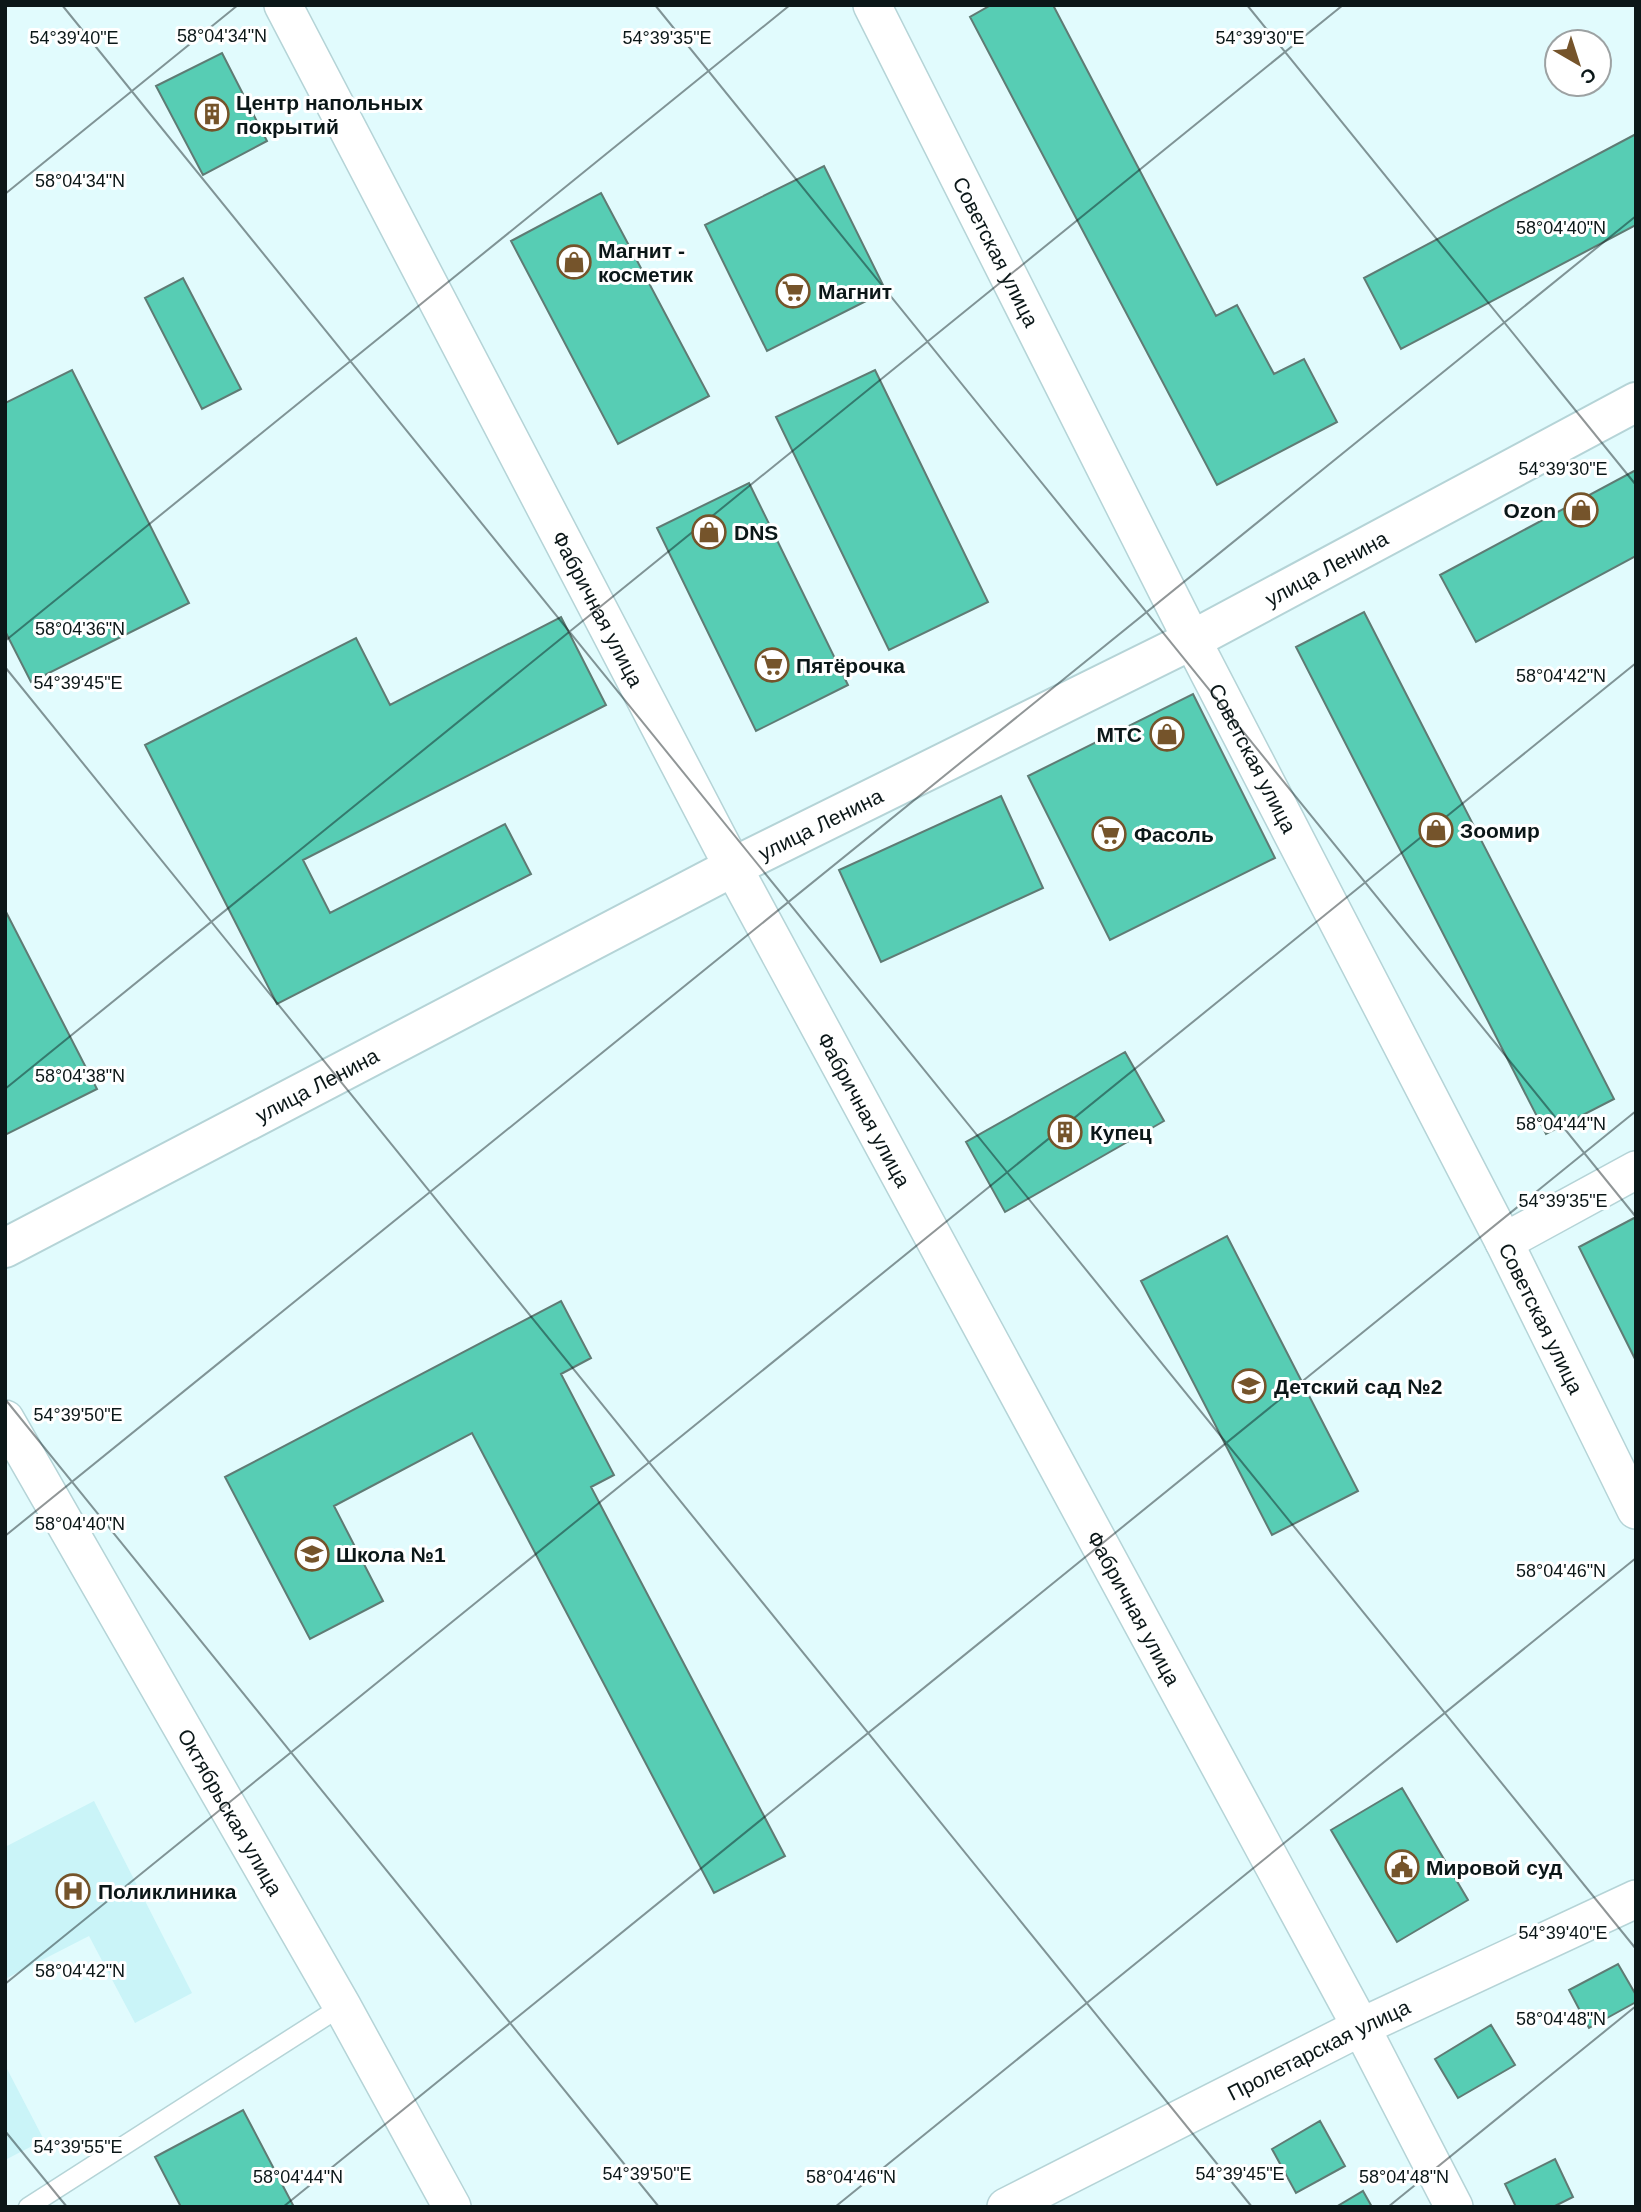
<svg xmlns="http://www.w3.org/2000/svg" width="1641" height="2212" font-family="Helvetica,sans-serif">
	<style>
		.built { fill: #caf4f8 }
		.building { fill: #57cdb4; stroke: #5f7b74; stroke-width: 2 }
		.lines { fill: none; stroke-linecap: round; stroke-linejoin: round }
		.lane-casing { stroke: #b5d4d7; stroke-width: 21 }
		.street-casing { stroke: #b5d4d7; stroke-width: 40 }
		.secondary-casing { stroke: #b5d4d7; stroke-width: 42 }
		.lane { stroke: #fff; stroke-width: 18 }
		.street { stroke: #fff; stroke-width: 37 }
		.secondary { stroke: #fff; stroke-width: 38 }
		.ticks { fill: none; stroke: #0b1718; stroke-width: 2; stroke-opacity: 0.45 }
		.labels { text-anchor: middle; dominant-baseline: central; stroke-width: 6; stroke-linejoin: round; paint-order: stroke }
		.poi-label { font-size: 21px; font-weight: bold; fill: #0b1718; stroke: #fff; text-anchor: start }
		.street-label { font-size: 21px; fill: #0b1718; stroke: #fff }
		.ticks-label { font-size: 18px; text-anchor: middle; fill: #0b1718; stroke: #fff; stroke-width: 6; stroke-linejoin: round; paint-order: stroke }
	</style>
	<rect width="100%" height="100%" fill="#e1fbfd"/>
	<!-- built -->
	<path class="built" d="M94,1801L192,1993L135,2023L89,1936L5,1979V1847Z
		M5,2065L44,2140L5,2160Z"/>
	<!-- building -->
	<path class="building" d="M991,5H1053L1216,316L1237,305L1274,374L1304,359L1337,422L1217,485L970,17Z
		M222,53L267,141L203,175L156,86Z
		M1636,134V225L1401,349L1364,278Z
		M824,166L886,291L767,351L705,225Z
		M601,193L709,396L618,444L511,241Z
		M183,278L241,389L202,409L145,298Z
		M72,370L189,603L31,682L5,631V403Z
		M875,370L988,602L889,650L776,417Z
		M1636,470V556L1476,642L1440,575Z
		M749,483L848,685L756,731L657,528Z
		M1364,612L1614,1099L1546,1134L1296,647Z
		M561,617L606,705L303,860L330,913L505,824L531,874L277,1004L145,745L356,638L390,705Z
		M1193,694L1275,858L1110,940L1028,776Z
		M1001,796L1043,888L881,962L839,870Z
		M5,910L97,1089L5,1135Z
		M1125,1052L1164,1121L1005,1212L966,1142Z
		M1636,1217V1361L1579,1247Z
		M1227,1236L1358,1491L1272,1535L1141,1281Z
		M561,1301L591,1358L561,1374L614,1475L591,1487L785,1856L714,1893L472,1433L334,1506L383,1601L310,1639L225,1477Z
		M1402,1788L1468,1900L1397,1942L1331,1830Z
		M1618,1964L1636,1995V2002L1589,2028L1569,1990Z
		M1491,2025L1515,2065L1458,2098L1435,2059Z
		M243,2110L294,2207H181L155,2157Z
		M1320,2121L1345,2166L1296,2193L1272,2149Z
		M1555,2159L1573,2197L1553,2207H1516L1505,2184Z
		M1363,2191L1372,2207H1336Z"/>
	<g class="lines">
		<defs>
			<path id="lane" d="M28,2207L342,2006"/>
			<g id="street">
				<path id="s1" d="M283,5L733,867L1361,2027L1454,2207"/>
				<path id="s2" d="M872,5L1192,640L1504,1242L1636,1510"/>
				<path d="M1504,1242L1636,1170"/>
				<path id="s3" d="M5,1419L342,2006L452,2207"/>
				<path id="s4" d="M1006,2207L1361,2027L1636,1899"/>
			</g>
			<g id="secondary">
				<path id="s5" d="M5,1248L733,867L1192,640L1636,402"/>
			</g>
		</defs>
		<!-- lane casing -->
		<use href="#lane" class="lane-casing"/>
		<!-- street casing -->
		<use href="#street" class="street-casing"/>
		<!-- secondary casing -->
		<use href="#secondary" class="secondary-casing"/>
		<!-- lane -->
		<use href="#lane" class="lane"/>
		<!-- street -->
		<use href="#street" class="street"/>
		<!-- secondary -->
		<use href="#secondary" class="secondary"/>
	</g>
	<!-- ticks -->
	<path class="ticks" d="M62,5L1636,1949M655,5L1636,1217M1247,5L1636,485M5,194L238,5M5,641L790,5M5,667L1252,2207M5,1089L1343,5M5,1399L659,2207M5,1536L1636,216M5,1984L1636,663M5,2131L67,2207M283,2207L1636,1111M835,2207L1636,1558M1388,2207L1636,2006"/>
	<!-- icons -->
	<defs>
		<symbol id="building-ring" viewBox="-11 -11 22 22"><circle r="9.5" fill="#fff" stroke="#75542b" stroke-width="1.5"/><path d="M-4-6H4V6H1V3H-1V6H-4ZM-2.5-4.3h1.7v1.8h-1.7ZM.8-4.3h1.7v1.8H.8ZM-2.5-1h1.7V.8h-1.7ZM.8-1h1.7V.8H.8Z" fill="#75542b"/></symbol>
		<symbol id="shop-ring" viewBox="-11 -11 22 22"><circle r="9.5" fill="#fff" stroke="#75542b" stroke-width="1.5"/><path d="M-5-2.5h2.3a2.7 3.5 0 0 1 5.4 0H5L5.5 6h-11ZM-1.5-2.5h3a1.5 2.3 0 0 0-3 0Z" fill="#75542b"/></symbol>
		<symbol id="supermarket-ring" viewBox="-11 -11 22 22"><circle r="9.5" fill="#fff" stroke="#75542b" stroke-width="1.5"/><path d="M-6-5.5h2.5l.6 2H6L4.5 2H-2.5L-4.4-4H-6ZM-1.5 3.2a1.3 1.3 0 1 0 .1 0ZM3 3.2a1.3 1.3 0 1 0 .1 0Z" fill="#75542b"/></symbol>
		<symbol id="school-ring" viewBox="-11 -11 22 22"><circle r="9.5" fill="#fff" stroke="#75542b" stroke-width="1.5"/><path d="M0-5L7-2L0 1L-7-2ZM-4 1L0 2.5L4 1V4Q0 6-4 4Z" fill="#75542b"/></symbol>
		<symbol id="civic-ring" viewBox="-11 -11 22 22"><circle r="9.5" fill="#fff" stroke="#75542b" stroke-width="1.5"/><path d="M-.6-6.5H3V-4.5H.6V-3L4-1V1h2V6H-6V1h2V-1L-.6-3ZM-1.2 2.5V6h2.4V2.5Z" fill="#75542b"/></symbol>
		<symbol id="hospital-ring" viewBox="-11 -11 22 22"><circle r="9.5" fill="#fff" stroke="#75542b" stroke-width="1.5"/><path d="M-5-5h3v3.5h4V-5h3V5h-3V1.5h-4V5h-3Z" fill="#75542b"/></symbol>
	</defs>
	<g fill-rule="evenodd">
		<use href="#building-ring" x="193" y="95" width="38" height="38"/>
		<use href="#shop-ring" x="555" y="243" width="38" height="38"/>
		<use href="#supermarket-ring" x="774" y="272" width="38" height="38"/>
		<use href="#shop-ring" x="1562" y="491" width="38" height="38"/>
		<use href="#shop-ring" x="690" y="513" width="38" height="38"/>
		<use href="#supermarket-ring" x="753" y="646" width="38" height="38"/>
		<use href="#shop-ring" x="1148" y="715" width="38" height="38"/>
		<use href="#shop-ring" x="1417" y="811" width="38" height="38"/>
		<use href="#supermarket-ring" x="1090" y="815" width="38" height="38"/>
		<use href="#building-ring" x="1046" y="1113" width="38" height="38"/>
		<use href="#school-ring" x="1230" y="1367" width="38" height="38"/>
		<use href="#school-ring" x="293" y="1535" width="38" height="38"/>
		<use href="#civic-ring" x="1383" y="1848" width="38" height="38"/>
		<use href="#hospital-ring" x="54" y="1872" width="38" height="38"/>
	</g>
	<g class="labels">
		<!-- poi labels -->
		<g class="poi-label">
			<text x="236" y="102">Центр напольных<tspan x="236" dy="24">покрытий</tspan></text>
			<text x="598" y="250">Магнит -<tspan x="598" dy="24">косметик</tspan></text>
			<text x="818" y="291">Магнит</text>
			<text x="1556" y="510" text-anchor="end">Ozon</text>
			<text x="734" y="532">DNS</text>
			<text x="796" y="665">Пятёрочка</text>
			<text x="1142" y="734" text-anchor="end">МТС</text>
			<text x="1460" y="830">Зоомир</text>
			<text x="1134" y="834">Фасоль</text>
			<text x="1090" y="1132">Купец</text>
			<text x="1274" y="1386">Детский сад №2</text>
			<text x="336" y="1554">Школа №1</text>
			<text x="1426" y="1867">Мировой суд</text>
			<text x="98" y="1891">Поликлиника</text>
		</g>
		<!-- street labels -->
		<g class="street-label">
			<text stroke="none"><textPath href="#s2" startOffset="276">Советская улица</textPath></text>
			<text stroke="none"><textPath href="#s5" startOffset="1486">улица Ленина</textPath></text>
			<text stroke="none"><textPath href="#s1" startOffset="681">Фабричная улица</textPath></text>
			<text stroke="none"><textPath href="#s2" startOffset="844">Советская улица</textPath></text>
			<text stroke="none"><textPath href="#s5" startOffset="919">улица Ленина</textPath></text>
			<text stroke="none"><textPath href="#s5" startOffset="352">улица Ленина</textPath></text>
			<text stroke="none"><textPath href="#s1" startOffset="1248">Фабричная улица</textPath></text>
			<text stroke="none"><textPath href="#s2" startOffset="1474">Советская улица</textPath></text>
			<text stroke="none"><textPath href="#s1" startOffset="1815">Фабричная улица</textPath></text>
			<text stroke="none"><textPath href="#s3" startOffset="453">Октябрьская улица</textPath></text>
			<text stroke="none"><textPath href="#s4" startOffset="350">Пролетарская улица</textPath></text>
		</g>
	</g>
	<g class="ticks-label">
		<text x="222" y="42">58°04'34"N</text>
		<text x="74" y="44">54°39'40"E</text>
		<text x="667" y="44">54°39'35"E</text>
		<text x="1260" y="44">54°39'30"E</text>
		<text x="80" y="187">58°04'34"N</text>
		<text x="1561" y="234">58°04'40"N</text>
		<text x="1563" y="475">54°39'30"E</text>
		<text x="80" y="635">58°04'36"N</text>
		<text x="1561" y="682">58°04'42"N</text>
		<text x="78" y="689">54°39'45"E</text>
		<text x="80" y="1082">58°04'38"N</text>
		<text x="1561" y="1130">58°04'44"N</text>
		<text x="1563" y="1207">54°39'35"E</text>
		<text x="78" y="1421">54°39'50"E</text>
		<text x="80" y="1530">58°04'40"N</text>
		<text x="1561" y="1577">58°04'46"N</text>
		<text x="1563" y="1939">54°39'40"E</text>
		<text x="80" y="1977">58°04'42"N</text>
		<text x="1561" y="2025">58°04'48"N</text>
		<text x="78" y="2153">54°39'55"E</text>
		<text x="647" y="2180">54°39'50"E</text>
		<text x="1240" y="2180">54°39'45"E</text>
		<text x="298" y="2183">58°04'44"N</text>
		<text x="851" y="2183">58°04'46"N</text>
		<text x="1404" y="2183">58°04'48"N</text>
	</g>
	<!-- border -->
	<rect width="1641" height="2212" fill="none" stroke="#0b1718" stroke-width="14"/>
	<!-- north arrow -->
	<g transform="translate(1578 63) rotate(141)"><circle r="33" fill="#ffffff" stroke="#9da2a3" stroke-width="2"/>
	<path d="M0-5L12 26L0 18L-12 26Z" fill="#75542b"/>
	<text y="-10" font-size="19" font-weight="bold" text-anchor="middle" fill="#0b1718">С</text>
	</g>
</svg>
